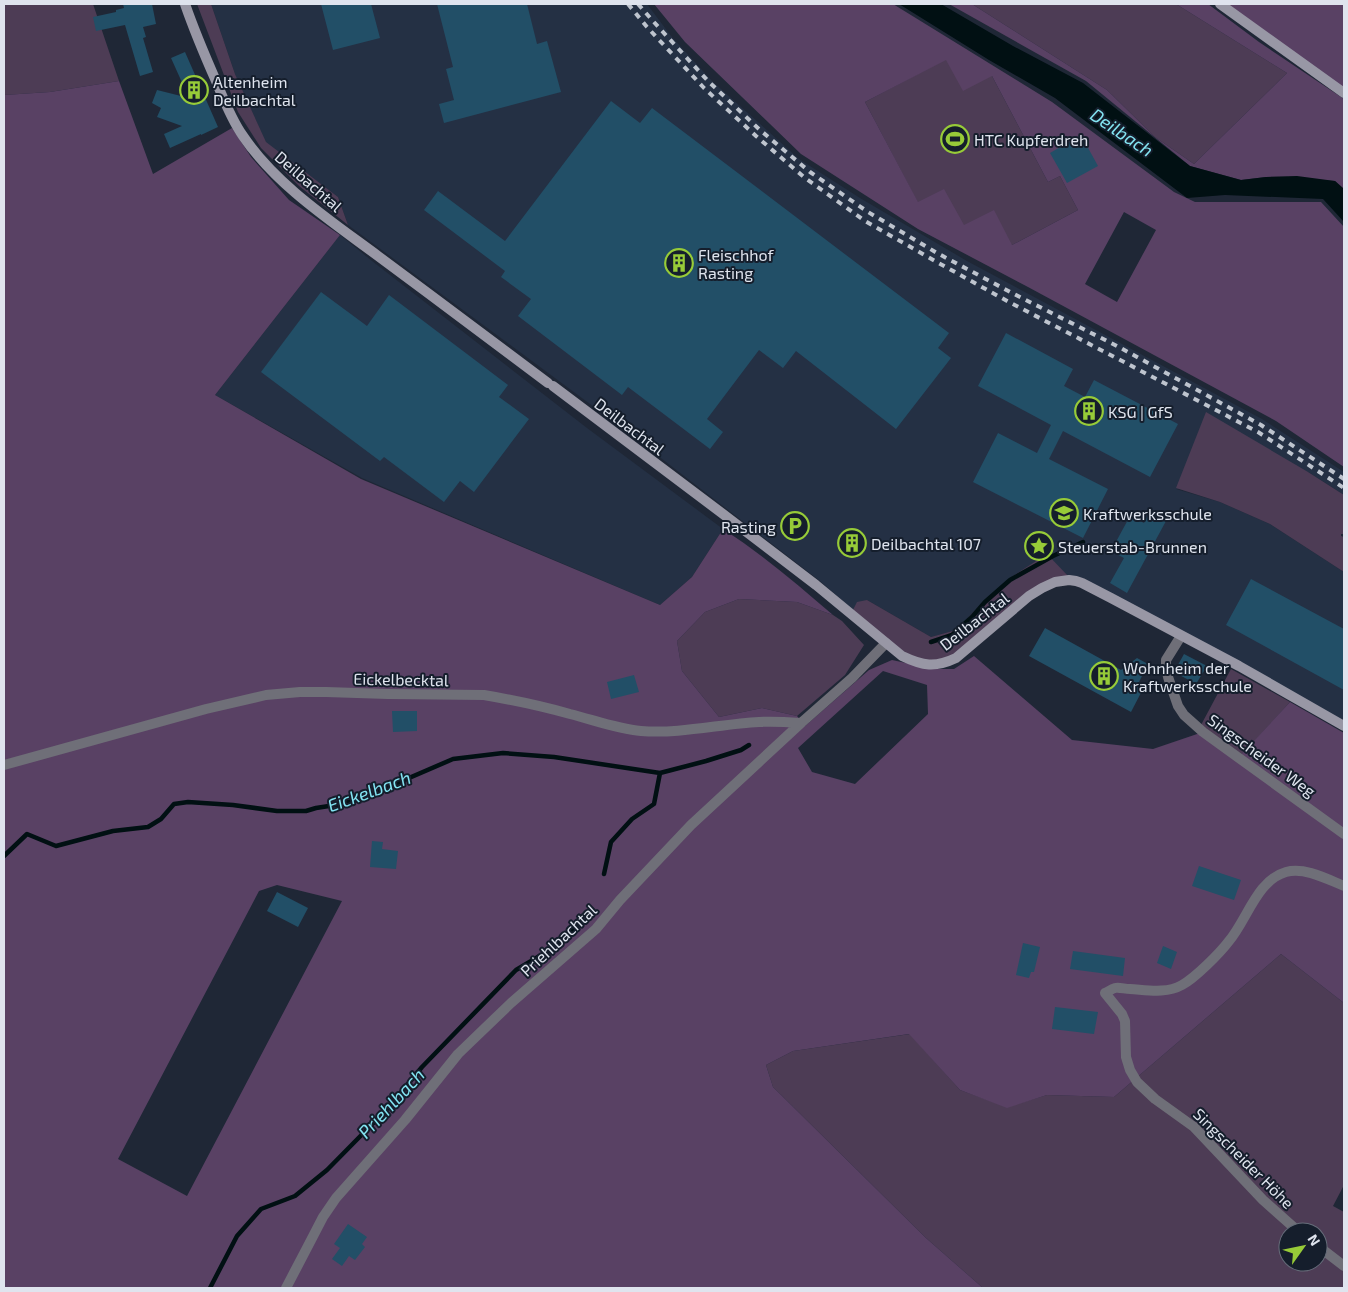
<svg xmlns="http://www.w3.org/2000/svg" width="1348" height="1292" font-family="'Exo 2',sans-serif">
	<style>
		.built { fill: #243044 }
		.green { fill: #4d3c55; fill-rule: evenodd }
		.forest { fill: #594164; fill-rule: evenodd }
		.water { fill: #011013 }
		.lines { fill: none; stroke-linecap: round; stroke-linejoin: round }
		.stream { stroke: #011013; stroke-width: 4.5 }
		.building { fill: #224f67 }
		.street { stroke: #6f6f78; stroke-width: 10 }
		.secondary { stroke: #9897a5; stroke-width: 10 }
		.rail { stroke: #bec4ce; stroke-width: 4; stroke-dasharray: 6 6; stroke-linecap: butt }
		.labels { text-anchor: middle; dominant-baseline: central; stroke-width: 4; stroke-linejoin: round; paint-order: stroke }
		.poi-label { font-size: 16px; fill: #dfe4ee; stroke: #151e2c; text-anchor: start }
		.street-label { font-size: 16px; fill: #dfe4ee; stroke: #151e2c }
		.water-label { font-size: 18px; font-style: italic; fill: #83e4f2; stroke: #151e2c }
	</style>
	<rect width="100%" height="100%" fill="#1f2736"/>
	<!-- built -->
	<path class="built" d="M211,4H647L671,36L712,81L799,159L860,198L967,261L1262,419L1344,472V495L1308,472L1176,489L1220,502L1270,524L1344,572V723L1070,578L1047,555L1013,576L985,600L956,630L931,637L867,600L853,610L820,581L613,421L348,225L338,197L266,143L235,74Z
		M340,235L372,261L587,428L723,529L692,577L660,605L362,478L215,395Z"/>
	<!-- green -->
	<path class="green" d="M4,4H93L119,81L50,92L4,95Z
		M197,4H211L235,74L266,142L338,197L348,225L299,186L261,148L238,112Z
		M972,4H1176L1287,73L1194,164L1155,137L1107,90Z
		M946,59L992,76L1048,182L1060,176L1078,210L1012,245L964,226L918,203L865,102Z
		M1206,412L1308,472L1344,495V534H1341V536L1344,537V572L1270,524L1220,502L1176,488Z
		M1047,554L1070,578L1055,580L945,661L916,660L890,642L853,610L857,602L867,600L931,637L956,630L985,600L1013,576Z
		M739,599L797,602L833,615L842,621L864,645L845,675L797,716L762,708L719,717L682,671L677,641L705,612Z
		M1231,669L1290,702L1239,758L1201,725Z
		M1281,954L1344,1003V1185L1333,1206L1344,1212V1288H983L926,1238L773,1087L766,1065L793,1051L910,1034L960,1090L1007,1107L1047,1095L1114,1097ZM1288,1232H1318V1262H1288Z"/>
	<!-- forest -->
	<path class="forest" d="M654,4H893L1052,102L1174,192L1195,202H1321L1344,227V467L1276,421L1028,287L918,229L801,154L685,42ZM946,60L963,91L992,76L1048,182L1060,176L1078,210L1012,245L994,210L964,225L944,189L918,202L865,102ZM1124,212L1156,230L1117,302L1085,284Z
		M949,4H972L1107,90L1155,137L1194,164L1287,73L1176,4H1208L1259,42L1344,99V189L1335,181L1266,177L1241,180L1190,166L1086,81Z
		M1223,4H1344V92Z
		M119,81L153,174L232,128L251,157L289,200L340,235L215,395L361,479L660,605L692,577L723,529C762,554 798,585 833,615L797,602L739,599L705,612L677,641L682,671L719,717L762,708L797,716L805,726L869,670L892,660L934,669H954L974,656L1072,740L1153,749L1203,732L1239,757L1290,702L1344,733V1003L1281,954L1114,1097L1047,1095L1007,1108L960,1090L909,1034L793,1051L766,1065L773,1087L926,1238L983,1288H4V95L50,92ZM883,671L927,685L928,714L855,784L812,772L798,748ZM277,885L342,901L187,1196L118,1159L259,891Z"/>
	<!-- water -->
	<path class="water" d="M899,4H941L1013,46L1083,83L1190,166L1241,180L1266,177L1297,176L1335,181L1344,189V222L1323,199L1225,195L1187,198L1055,98L989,60Z"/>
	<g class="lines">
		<!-- stream -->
		<path class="stream" d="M931,642L952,635L972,617L985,602L1010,580L1053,556L1083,542
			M4,856L27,834L56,846L113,831L148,827L161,819L174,804L188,802L233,805L277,811H306L316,808L342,804L365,797L453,759L503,753L554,757L660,773L706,761L741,750L749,745
			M604,874L611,842L632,819L654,804L660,773
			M210,1288L237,1236L261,1209L295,1196L327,1170L389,1107L422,1067L516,970L548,951L582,921"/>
	</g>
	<!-- building -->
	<path class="building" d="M123,4H152L156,24L143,27L146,37L143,38L153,72L140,76L125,25L96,31L93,17L116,12V10L124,8Z
		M321,4H371L380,38L333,50Z
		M437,4H527L537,44L547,41L561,92L444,123L439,104L454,100L446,69L453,67Z
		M185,52L218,127L201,135V134L170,148L164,134L182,126L157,117L161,108L152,103L157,90L189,98L171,58Z
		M611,101L640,123L652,108L949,333L938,348L951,358L896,429L796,351L783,368L759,350L707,419L723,432L710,449L628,387L622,395L518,316L531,299L501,277L505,271L424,210L438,191L505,241Z
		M1081,135L1098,166L1067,183L1050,153Z
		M321,292L367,326L389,295L508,385L499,397L529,419L474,492L460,481L444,502L384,457L380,461L261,372Z
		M1006,333L1073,369L1064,386L1085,397L1094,380L1178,424L1150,477L1063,431L1049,459L1108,489L1083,538L973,482L998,433L1037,453L1051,425L978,386Z
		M1150,512L1166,521L1127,593L1110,583L1124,558L1111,551L1130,516L1144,523Z
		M1251,579L1344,629V690L1226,625Z
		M1045,628L1121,670L1137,658L1148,664L1139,682L1145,685L1131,712L1029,656Z
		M1184,654L1207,666L1196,684L1174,672Z
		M634,675L639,692L611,699L607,682Z
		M392,711H417V731L393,732Z
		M372,841L383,842L382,849L398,851L396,869L370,867Z
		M1199,866L1241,880L1234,900L1192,886Z
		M277,892L308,908L298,927L267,911Z
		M1023,943L1040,947L1034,972H1031L1029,978L1016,975Z
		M1163,946L1177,952L1171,969L1157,963Z
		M1073,951L1125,958L1123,976L1070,969Z
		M1055,1007L1098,1012L1094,1034L1052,1029Z
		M348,1224L367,1237L362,1244L365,1247L355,1260L349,1256L342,1266L332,1259L340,1248L334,1244Z"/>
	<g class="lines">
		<!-- street -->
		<path class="street" d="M1181,636L1166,660V668L1168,677L1178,706L1184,715L1203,732L1344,834
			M4,765L206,709L266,695L300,692H326L388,694L484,695C513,700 542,706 570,714C594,720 617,729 641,731C681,734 720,724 759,722C773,721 787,722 801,723
			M1299,1232L1263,1200L1194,1127L1155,1099L1137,1082L1130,1070L1126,1057L1125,1021L1122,1014L1105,993C1108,992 1111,989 1115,988C1119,987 1125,989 1130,989C1147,990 1166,994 1182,985C1195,978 1220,953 1229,941C1247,920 1257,880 1286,872C1305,867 1327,879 1344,886
			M1318,1246L1344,1266
			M286,1288L309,1244L323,1217L336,1198L405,1120L458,1054L511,1003L596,929L620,900L691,825L801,723L852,678L886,643"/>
		<!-- secondary -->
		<path class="secondary" d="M185,4C194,30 205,56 216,81C224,100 231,119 243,136C276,185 331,221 378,256C435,298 492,341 548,383
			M1220,4L1344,93
			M553,386L723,514L816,585L902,656C923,666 935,668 956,658L1029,596L1042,588L1055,582L1069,580L1076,581L1082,583L1111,598L1239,666L1344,726"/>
		<!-- rail -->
		<path class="rail" d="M628,4L647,27L704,88L756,136L805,178L865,221L935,261L1009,302L1258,432L1344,488
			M638,4L652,20L708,81L760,130L810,172L868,212L937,253L1014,294L1117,346L1261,425L1344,479"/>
	</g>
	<!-- icons -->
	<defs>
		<symbol id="building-ring" viewBox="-11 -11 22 22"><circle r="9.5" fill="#151e2c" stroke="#97cb38" stroke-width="1.5"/><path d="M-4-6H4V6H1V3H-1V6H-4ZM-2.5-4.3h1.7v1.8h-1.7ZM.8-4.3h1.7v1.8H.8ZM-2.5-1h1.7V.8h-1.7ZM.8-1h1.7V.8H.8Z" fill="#97cb38"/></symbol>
		<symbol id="stadium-ring" viewBox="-11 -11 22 22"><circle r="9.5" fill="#151e2c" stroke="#97cb38" stroke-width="1.5"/><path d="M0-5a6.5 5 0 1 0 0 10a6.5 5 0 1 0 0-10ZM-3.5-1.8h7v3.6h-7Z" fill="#97cb38"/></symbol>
		<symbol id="school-ring" viewBox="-11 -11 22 22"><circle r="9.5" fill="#151e2c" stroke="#97cb38" stroke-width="1.5"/><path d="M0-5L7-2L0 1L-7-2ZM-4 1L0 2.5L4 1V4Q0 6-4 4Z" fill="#97cb38"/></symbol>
		<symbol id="parking-ring" viewBox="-11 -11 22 22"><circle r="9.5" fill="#151e2c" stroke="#97cb38" stroke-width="1.5"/><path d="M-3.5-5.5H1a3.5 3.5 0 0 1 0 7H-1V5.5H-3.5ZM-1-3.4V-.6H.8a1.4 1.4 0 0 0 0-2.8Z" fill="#97cb38"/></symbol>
		<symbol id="sight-ring" viewBox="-11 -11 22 22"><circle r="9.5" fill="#151e2c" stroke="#97cb38" stroke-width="1.5"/><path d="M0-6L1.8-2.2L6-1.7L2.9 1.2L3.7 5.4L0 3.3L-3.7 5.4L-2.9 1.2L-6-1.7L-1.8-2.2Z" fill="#97cb38"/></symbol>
	</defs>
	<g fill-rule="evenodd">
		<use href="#building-ring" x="178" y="74" width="32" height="32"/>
		<use href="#stadium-ring" x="939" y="123" width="32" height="32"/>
		<use href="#building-ring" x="663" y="247" width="32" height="32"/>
		<use href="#building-ring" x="1073" y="395" width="32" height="32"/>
		<use href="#school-ring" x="1048" y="497" width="32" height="32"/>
		<use href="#parking-ring" x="779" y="510" width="32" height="32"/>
		<use href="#building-ring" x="836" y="527" width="32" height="32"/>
		<use href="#sight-ring" x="1023" y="530" width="32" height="32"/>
		<use href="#building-ring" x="1088" y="660" width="32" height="32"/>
	</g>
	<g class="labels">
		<!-- poi labels -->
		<g class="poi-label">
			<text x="213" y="81">Altenheim<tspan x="213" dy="18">Deilbachtal</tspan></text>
			<text x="974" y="139">HTC Kupferdreh</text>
			<text x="698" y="254">Fleischhof<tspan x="698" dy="18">Rasting</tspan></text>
			<text x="1108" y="411">KSG | GfS</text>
			<text x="1083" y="513">Kraftwerksschule</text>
			<text x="776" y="526" text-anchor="end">Rasting</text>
			<text x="871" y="543">Deilbachtal 107</text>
			<text x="1058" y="546">Steuerstab-Brunnen</text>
			<text x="1123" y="667">Wohnheim der<tspan x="1123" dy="18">Kraftwerksschule</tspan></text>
		</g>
		<!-- street labels -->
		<g class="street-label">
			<text transform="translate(309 181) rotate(41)">Deilbachtal</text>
			<text transform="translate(630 426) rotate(37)">Deilbachtal</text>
			<text transform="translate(974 621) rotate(-38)">Deilbachtal</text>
			<text transform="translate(401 679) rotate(1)">Eickelbecktal</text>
			<text transform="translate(1262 755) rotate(36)">Singscheider Weg</text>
			<text transform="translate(558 940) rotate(-43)">Priehlbachtal</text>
			<text transform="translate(1244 1158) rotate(45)">Singscheider Höhe</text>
		</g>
		<!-- water labels -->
		<g class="water-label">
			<text transform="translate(1122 132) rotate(34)">Deilbach</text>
			<text transform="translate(369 791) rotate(-20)">Eickelbach</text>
			<text transform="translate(391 1103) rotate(-47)">Priehlbach</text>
		</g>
	</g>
	<!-- border -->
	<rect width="1348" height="1292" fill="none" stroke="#dfe4ee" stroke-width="10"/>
	<!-- north arrow -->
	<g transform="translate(1303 1247) rotate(57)"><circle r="24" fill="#151e2c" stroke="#666d7a"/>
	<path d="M0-4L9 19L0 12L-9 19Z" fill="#97cb38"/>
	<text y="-8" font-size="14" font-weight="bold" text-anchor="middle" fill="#dfe4ee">N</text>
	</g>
</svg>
